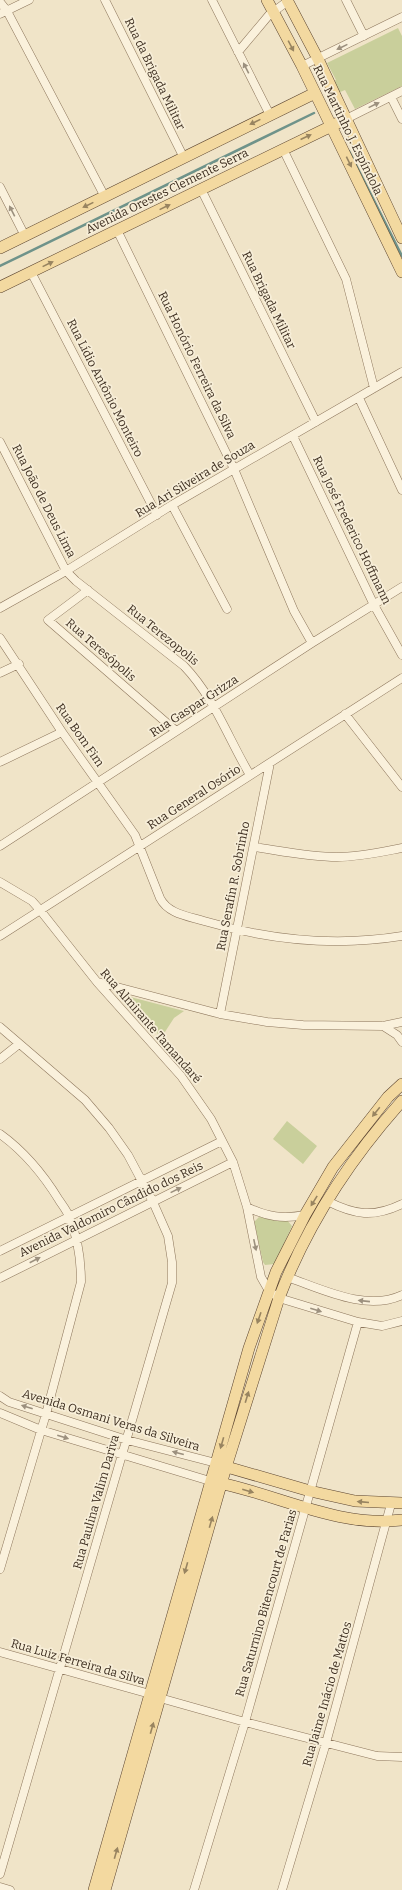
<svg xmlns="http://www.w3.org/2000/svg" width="402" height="1890" font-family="Bitter,serif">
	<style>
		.green { fill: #c9cf9b }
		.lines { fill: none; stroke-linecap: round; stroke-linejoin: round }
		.stream { stroke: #6f938a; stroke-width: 2.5 }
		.minor-casing { stroke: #8d765c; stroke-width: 9 }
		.major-casing { stroke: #5b4430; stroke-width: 12 }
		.minor { stroke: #faf1dc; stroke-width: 8 }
		.major { stroke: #f3d9a0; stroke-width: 11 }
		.oneway { fill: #988460 }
		.oneway2 { fill: #9c907e }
		.labels { text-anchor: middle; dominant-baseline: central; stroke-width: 3.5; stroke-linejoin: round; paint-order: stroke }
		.street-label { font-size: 12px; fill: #3d2e20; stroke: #f7eed8 }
	</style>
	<rect width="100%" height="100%" fill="#f0e4c8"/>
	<!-- green -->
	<path class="green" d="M398,28L402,36V86L355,109L345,90L338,93L332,82L336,80L327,63Z
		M123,995L184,1011L174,1018L163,1035L158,1034L123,999Z
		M287,1121L317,1146L303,1164L273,1139Z
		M259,1217L287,1220L292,1226L275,1264L265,1265L263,1262L254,1222Z"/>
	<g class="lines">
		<!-- stream -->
		<path class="stream" d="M349,151L402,256
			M0,266L314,113"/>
		<defs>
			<path id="minor" d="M105,0L184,158
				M212,0L270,115
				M346,0L364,36
				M0,2L7,11L105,197
				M0,14L29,0
				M238,52L269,15L288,1
				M302,66L402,17
				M391,97L402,119
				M346,119L402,91
				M283,149L346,279L374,388
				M0,187L25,236
				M201,189L316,422
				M117,230L234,469L294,611L312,643
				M31,272L157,515
				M359,398L402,490
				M293,436L374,605L402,655
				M0,442L66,571L76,581L184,666C214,697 228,738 250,775
				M172,505L227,609
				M88,590L48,620L176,731
				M0,608L66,571L172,505L402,372
				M0,638L62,732L135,835L160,898C168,914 188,916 204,921C269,940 335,947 402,936
				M0,673L19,664
				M345,714L402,787
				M0,762L62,732
				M0,846L312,643L402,587
				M254,847C281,851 309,857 337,857C359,857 381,852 402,848
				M0,882L32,901L40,910L97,982L181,1076L211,1119L233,1162L247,1207L261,1277L269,1291L279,1298L358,1322L382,1326L402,1321
				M0,936L402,678
				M98,982L220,1014L267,1022L303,1025L383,1026L402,1022
				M220,1014L270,763
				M383,1026L397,1035L402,1042
				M0,1027L85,1100L109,1128L128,1155L153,1202L168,1236L172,1262V1283L0,1874
				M0,1059L19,1044
				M0,1134C25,1152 43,1174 59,1200C63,1206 68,1212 70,1219C78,1239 81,1261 81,1282L46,1414L0,1569
				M327,1201C355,1215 373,1218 402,1204
				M247,1207C267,1217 283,1219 305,1215
				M0,1251L222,1141
				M287,1277C322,1289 366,1312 402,1295
				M0,1278L233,1162
				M0,1396L9,1402L127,1440L216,1463
				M0,1413L41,1430L210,1481
				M0,1652L150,1694
				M160,1698L245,1722L377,1756L402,1757
				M0,1887L10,1890
				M194,1890L245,1722L358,1322
				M282,1890L326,1743L391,1504"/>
			<path id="major" d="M267,0L302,66L402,272
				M287,0L318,59L402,238
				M0,248L315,93
				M0,287L346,119
				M220,1465L310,1491L355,1501L402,1503
				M215,1482C277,1494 338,1528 402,1520
				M94,1890L249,1348L276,1272L305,1215L333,1167L388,1097L402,1084
				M105,1890L226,1467L279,1298C307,1225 350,1159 402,1101"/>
		</defs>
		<!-- minor casing -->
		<use href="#minor" class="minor-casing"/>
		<!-- major casing -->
		<use href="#major" class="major-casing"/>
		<!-- minor -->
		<use href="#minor" class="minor"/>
		<!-- major -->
		<use href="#major" class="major"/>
	</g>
	<!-- one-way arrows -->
	<defs><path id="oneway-solid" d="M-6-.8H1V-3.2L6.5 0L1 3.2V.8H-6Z"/></defs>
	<g class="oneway">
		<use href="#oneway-solid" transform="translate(291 46) rotate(62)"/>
		<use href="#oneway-solid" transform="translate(255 122) rotate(154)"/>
		<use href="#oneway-solid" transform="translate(306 137) rotate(-25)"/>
		<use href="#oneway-solid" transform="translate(349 162) rotate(64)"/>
		<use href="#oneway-solid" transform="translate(88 205) rotate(154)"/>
		<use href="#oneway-solid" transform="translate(165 207) rotate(-26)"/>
		<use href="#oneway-solid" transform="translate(48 264) rotate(-26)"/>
		<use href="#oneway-solid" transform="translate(376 1112) rotate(129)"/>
		<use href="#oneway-solid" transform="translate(314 1201) rotate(122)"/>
		<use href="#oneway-solid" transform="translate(259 1318) rotate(109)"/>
		<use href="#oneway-solid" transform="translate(247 1397) rotate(-73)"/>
		<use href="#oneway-solid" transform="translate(222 1443) rotate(106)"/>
		<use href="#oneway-solid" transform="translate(248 1491) rotate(16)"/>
		<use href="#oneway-solid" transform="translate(363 1502) rotate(-175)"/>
		<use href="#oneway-solid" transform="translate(211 1522) rotate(-74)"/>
		<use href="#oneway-solid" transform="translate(186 1568) rotate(106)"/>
		<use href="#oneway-solid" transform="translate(152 1728) rotate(-74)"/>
		<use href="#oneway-solid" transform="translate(116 1853) rotate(-74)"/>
	</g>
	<g class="oneway2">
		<use href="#oneway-solid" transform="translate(342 47) rotate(154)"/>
		<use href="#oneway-solid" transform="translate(246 68) rotate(-117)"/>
		<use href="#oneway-solid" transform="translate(374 105) rotate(-26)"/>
		<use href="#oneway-solid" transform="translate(12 211) rotate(-117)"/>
		<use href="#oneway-solid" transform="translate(176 1190) rotate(-26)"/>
		<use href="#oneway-solid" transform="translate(255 1245) rotate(78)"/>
		<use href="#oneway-solid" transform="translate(35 1260) rotate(-27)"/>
		<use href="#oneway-solid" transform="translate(364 1301) rotate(-174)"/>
		<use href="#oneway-solid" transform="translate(316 1310) rotate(17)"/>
		<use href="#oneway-solid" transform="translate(27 1407) rotate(-162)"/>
		<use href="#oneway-solid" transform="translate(63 1437) rotate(17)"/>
		<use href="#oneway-solid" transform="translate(178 1453) rotate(-165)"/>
	</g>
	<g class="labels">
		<!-- street labels -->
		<g class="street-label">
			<text transform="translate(155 74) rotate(64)">Rua da Brigada Militar</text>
			<text transform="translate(348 130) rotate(64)">Rua Martinho J. Espíndola</text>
			<text transform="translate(167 191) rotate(-26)">Avenida Orestes Clemente Serra</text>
			<text transform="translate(269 300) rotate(64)">Rua Brigada Militar</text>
			<text transform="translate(197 365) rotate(64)">Rua Honório Ferreira da Silva</text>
			<text transform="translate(105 388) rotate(63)">Rua Lídio Antônio Monteiro</text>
			<text transform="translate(195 479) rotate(-31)">Rua Ari Silveira de Souza</text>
			<text transform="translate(44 501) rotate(63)">Rua João de Deus Lima</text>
			<text transform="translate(352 530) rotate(64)">Rua José Frederico Hoffmann</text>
			<text transform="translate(163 635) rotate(39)">Rua Terezopolis</text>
			<text transform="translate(101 650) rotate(41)">Rua Teresópolis</text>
			<text transform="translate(194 706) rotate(-33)">Rua Gaspar Grizza</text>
			<text transform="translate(80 735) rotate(55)">Rua Bom Fim</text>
			<text transform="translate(194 797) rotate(-33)">Rua General Osório</text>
			<text transform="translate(233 886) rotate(-79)">Rua Serafin R. Sobrinho</text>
			<text transform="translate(151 1026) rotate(49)">Rua Almirante Tamandaré</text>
			<text transform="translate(111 1209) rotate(-26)">Avenida Valdomiro Cândido dos Reis</text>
			<text transform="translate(111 1420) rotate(17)">Avenida Osmani Veras da Silveira</text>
			<text transform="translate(96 1502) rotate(-74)">Rua Paulina Valim Dariva</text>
			<text transform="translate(266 1603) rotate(-74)">Rua Saturnino Bitencourt de Farias</text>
			<text transform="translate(78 1662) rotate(16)">Rua Luiz Ferreira da Silva</text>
			<text transform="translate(327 1694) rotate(-74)">Rua Jaime Inácio de Mattos</text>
		</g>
	</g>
</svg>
